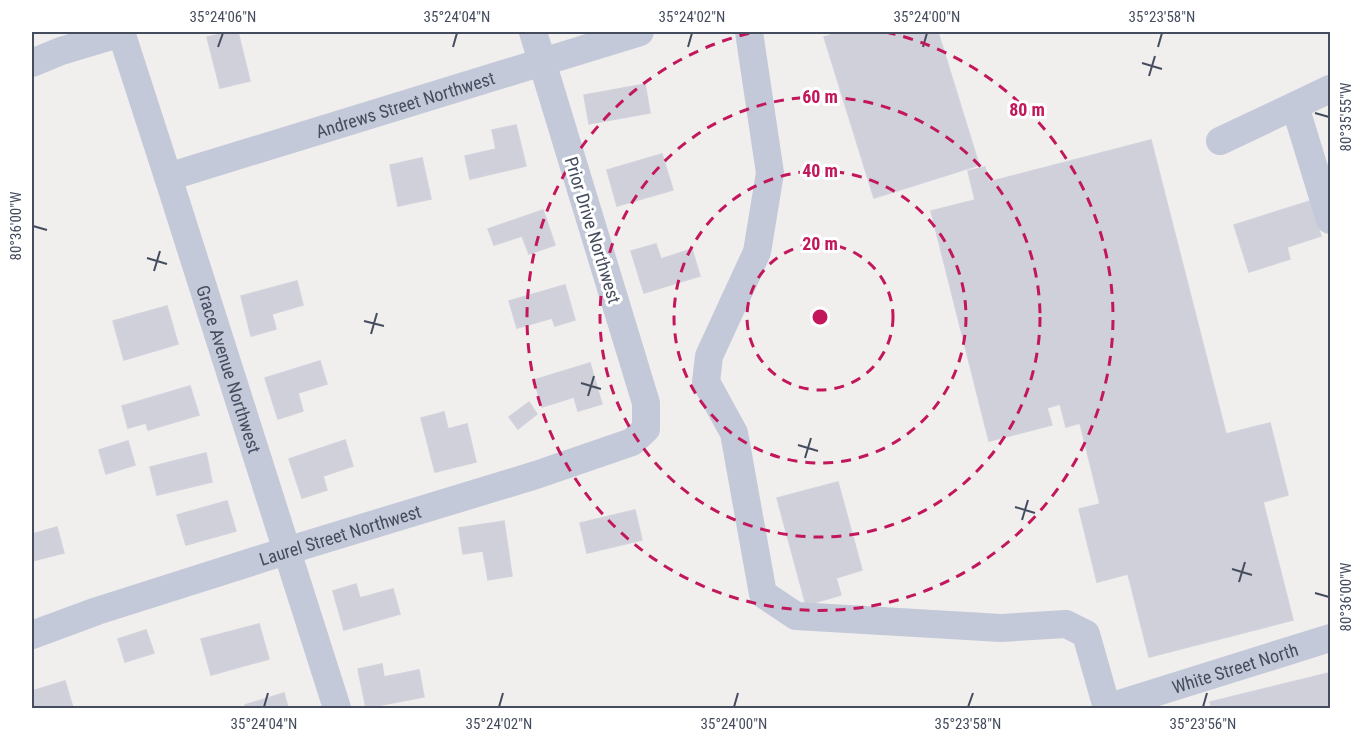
<svg xmlns="http://www.w3.org/2000/svg" width="1362" height="740" font-family="'Roboto Condensed',sans-serif">
	<style>
		.building { fill: #cfd0da; stroke: #d1d2db; stroke-width: 1.5 }
		.lines { fill: none; stroke-linecap: round; stroke-linejoin: round }
		.minor { stroke: #c3c9d8; stroke-width: 28 }
		.ticks { fill: none; stroke: #444c5e; stroke-width: 2 }
		.ring { fill: none; stroke: #c2185b; stroke-width: 3; stroke-dasharray: 10 8 }
		.labels { text-anchor: middle; dominant-baseline: central; stroke-width: 6; stroke-linejoin: round; paint-order: stroke }
		.street-label { font-size: 18px; fill: #444c5e; stroke: #fff }
		.centre { fill: #c2185b; stroke: #fff; stroke-width: 3 }
		.ring-label { font-size: 18px; text-anchor: middle; font-weight: bold; fill: #c2185b; stroke: #fff; stroke-width: 6; stroke-linejoin: round; paint-order: stroke }
		.neatline { fill: none; stroke: #444c5e; stroke-width: 2 }
		.ticks-label { font-size: 15px; text-anchor: middle; fill: #444c5e }
	</style>
	<rect width="100%" height="100%" fill="#f1eeee"/>
	<!-- building -->
	<path class="building" d="M230,32H238L250,81L220,88L207,37Z
		M840,32H938L979,165L874,198L824,37Z
		M645,84L650,113L589,124L584,95Z
		M516,125L526,166L470,179L465,156L496,149L492,130Z
		M1151,140L1226,434L1270,423L1288,495L1263,502L1293,620L1149,657L1128,574L1097,582L1079,509L1100,504L1080,423L1066,427L1060,404L1047,408L1052,425L989,441L931,211L975,200L968,171L985,167L989,182Z
		M662,154L673,190L617,206L607,170Z
		M422,158L431,199L398,206L390,165Z
		M1310,201L1321,236L1287,247L1290,259L1249,272L1234,225Z
		M543,210L555,245L529,254L522,236L494,245L488,229Z
		M656,244L661,259L692,249L700,276L644,293L631,251Z
		M297,281L303,305L272,314L276,329L251,336L241,296Z
		M565,285L575,320L555,326L552,318L517,328L509,301Z
		M167,306L178,344L124,360L113,321Z
		M320,361L327,384L298,393L303,411L278,419L265,378Z
		M590,363L602,404L578,411L574,397L542,407L534,380Z
		M190,386L199,415L148,430L146,423L128,428L122,406Z
		M529,402L537,414L518,429L509,417Z
		M444,412L448,429L467,424L476,462L435,472L421,418Z
		M345,440L353,466L323,476L327,490L302,498L289,459Z
		M128,441L135,465L106,474L99,450Z
		M206,453L212,482L157,495L150,467Z
		M838,482L862,570L836,578L841,595L806,605L777,498Z
		M227,501L236,531L186,545L177,515Z
		M635,510L642,540L587,553L580,523Z
		M504,521L512,576L488,580L483,551L463,554L459,528Z
		M57,527L64,553L32,561V534Z
		M356,584L360,598L393,589L400,614L344,630L333,591Z
		M259,624L269,659L211,675L201,639Z
		M146,630L154,653L125,662L118,639Z
		M382,664L384,677L419,670L424,697L366,708L358,669Z
		M1329,673L1330,678V708H1212L1210,702Z
		M65,681L73,708H32V691Z
		M284,693L288,708H246L245,705Z"/>
	<g class="lines">
		<!-- minor -->
		<g class="minor">
			<path id="s1" d="M121,32L168,177L337,708"/>
			<path d="M749,32L770,173L757,252L709,356L706,382L734,433L763,594L796,616L1001,628L1066,624L1086,634L1107,708"/>
			<path d="M32,63L61,51L121,33"/>
			<path d="M1295,106L1330,220"/>
			<path d="M1220,141L1330,89"/>
			<path id="s2" d="M168,177L640,32"/>
			<path id="s3" d="M32,635L97,611L286,551L536,475L632,442L646,429V403L533,32"/>
			<path id="s4" d="M1106,708L1330,638"/>
		</g>
	</g>
	<!-- ticks -->
	<path class="ticks" d="M218,47L223,33M453,47L457,33M688,47L692,33M923,47L927,33M1158,47L1162,33M1142,63L1162,69M1149,76L1155,56M1315,113L1329,117M33,226L47,230M147,258L167,264M154,271L160,251M364,321L384,326M371,334L377,313M581,383L601,389M588,396L594,376M798,445L818,451M805,458L811,438M1015,507L1035,513M1022,520L1028,500M1232,569L1252,575M1239,582L1245,562M1315,593L1329,597M264,707L268,693M499,707L503,693M734,707L738,693M968,707L973,693M1203,707L1207,693"/>
	<!-- distance rings -->
	<g class="ring">
		<circle cx="820" cy="317" r="73"/>
		<circle cx="820" cy="317" r="146"/>
		<circle cx="820" cy="317" r="220"/>
		<path d="M886 32A293 293 0 1 1 754 32"/>
	</g>
	<g class="labels">
		<!-- street labels -->
		<g class="street-label">
			<text stroke="none"><textPath href="#s2" startOffset="248">Andrews Street Northwest</textPath></text>
			<text transform="translate(593 230) rotate(73)">Prior Drive Northwest</text>
			<text stroke="none"><textPath href="#s1" startOffset="354">Grace Avenue Northwest</textPath></text>
			<text stroke="none"><textPath href="#s3" startOffset="324">Laurel Street Northwest</textPath></text>
			<text stroke="none"><textPath href="#s4" startOffset="135">White Street North</textPath></text>
		</g>
	</g>
	<circle cx="820" cy="317" r="9" class="centre"/>
	<g class="ring-label">
		<text x="820" y="103">60 m</text>
		<text x="1027" y="116">80 m</text>
		<text x="820" y="177">40 m</text>
		<text x="820" y="250">20 m</text>
	</g>
	<!-- border -->
	<rect width="1362" height="740" fill="none" stroke="#ffffff" stroke-width="66"/>
	<rect x="33" y="33" width="1296" height="674" class="neatline"/>
	<g class="ticks-label">
		<text x="223" y="22">35°24'06"N</text>
		<text x="457" y="22">35°24'04"N</text>
		<text x="692" y="22">35°24'02"N</text>
		<text x="927" y="22">35°24'00"N</text>
		<text x="1162" y="22">35°23'58"N</text>
		<text transform="translate(1346 117) rotate(-90)" y="5">80°35'55"W</text>
		<text transform="translate(16 226) rotate(-90)" y="5">80°36'00"W</text>
		<text transform="translate(1346 597) rotate(-90)" y="5">80°36'00"W</text>
		<text x="264" y="729">35°24'04"N</text>
		<text x="499" y="729">35°24'02"N</text>
		<text x="734" y="729">35°24'00"N</text>
		<text x="968" y="729">35°23'58"N</text>
		<text x="1203" y="729">35°23'56"N</text>
	</g>
</svg>
